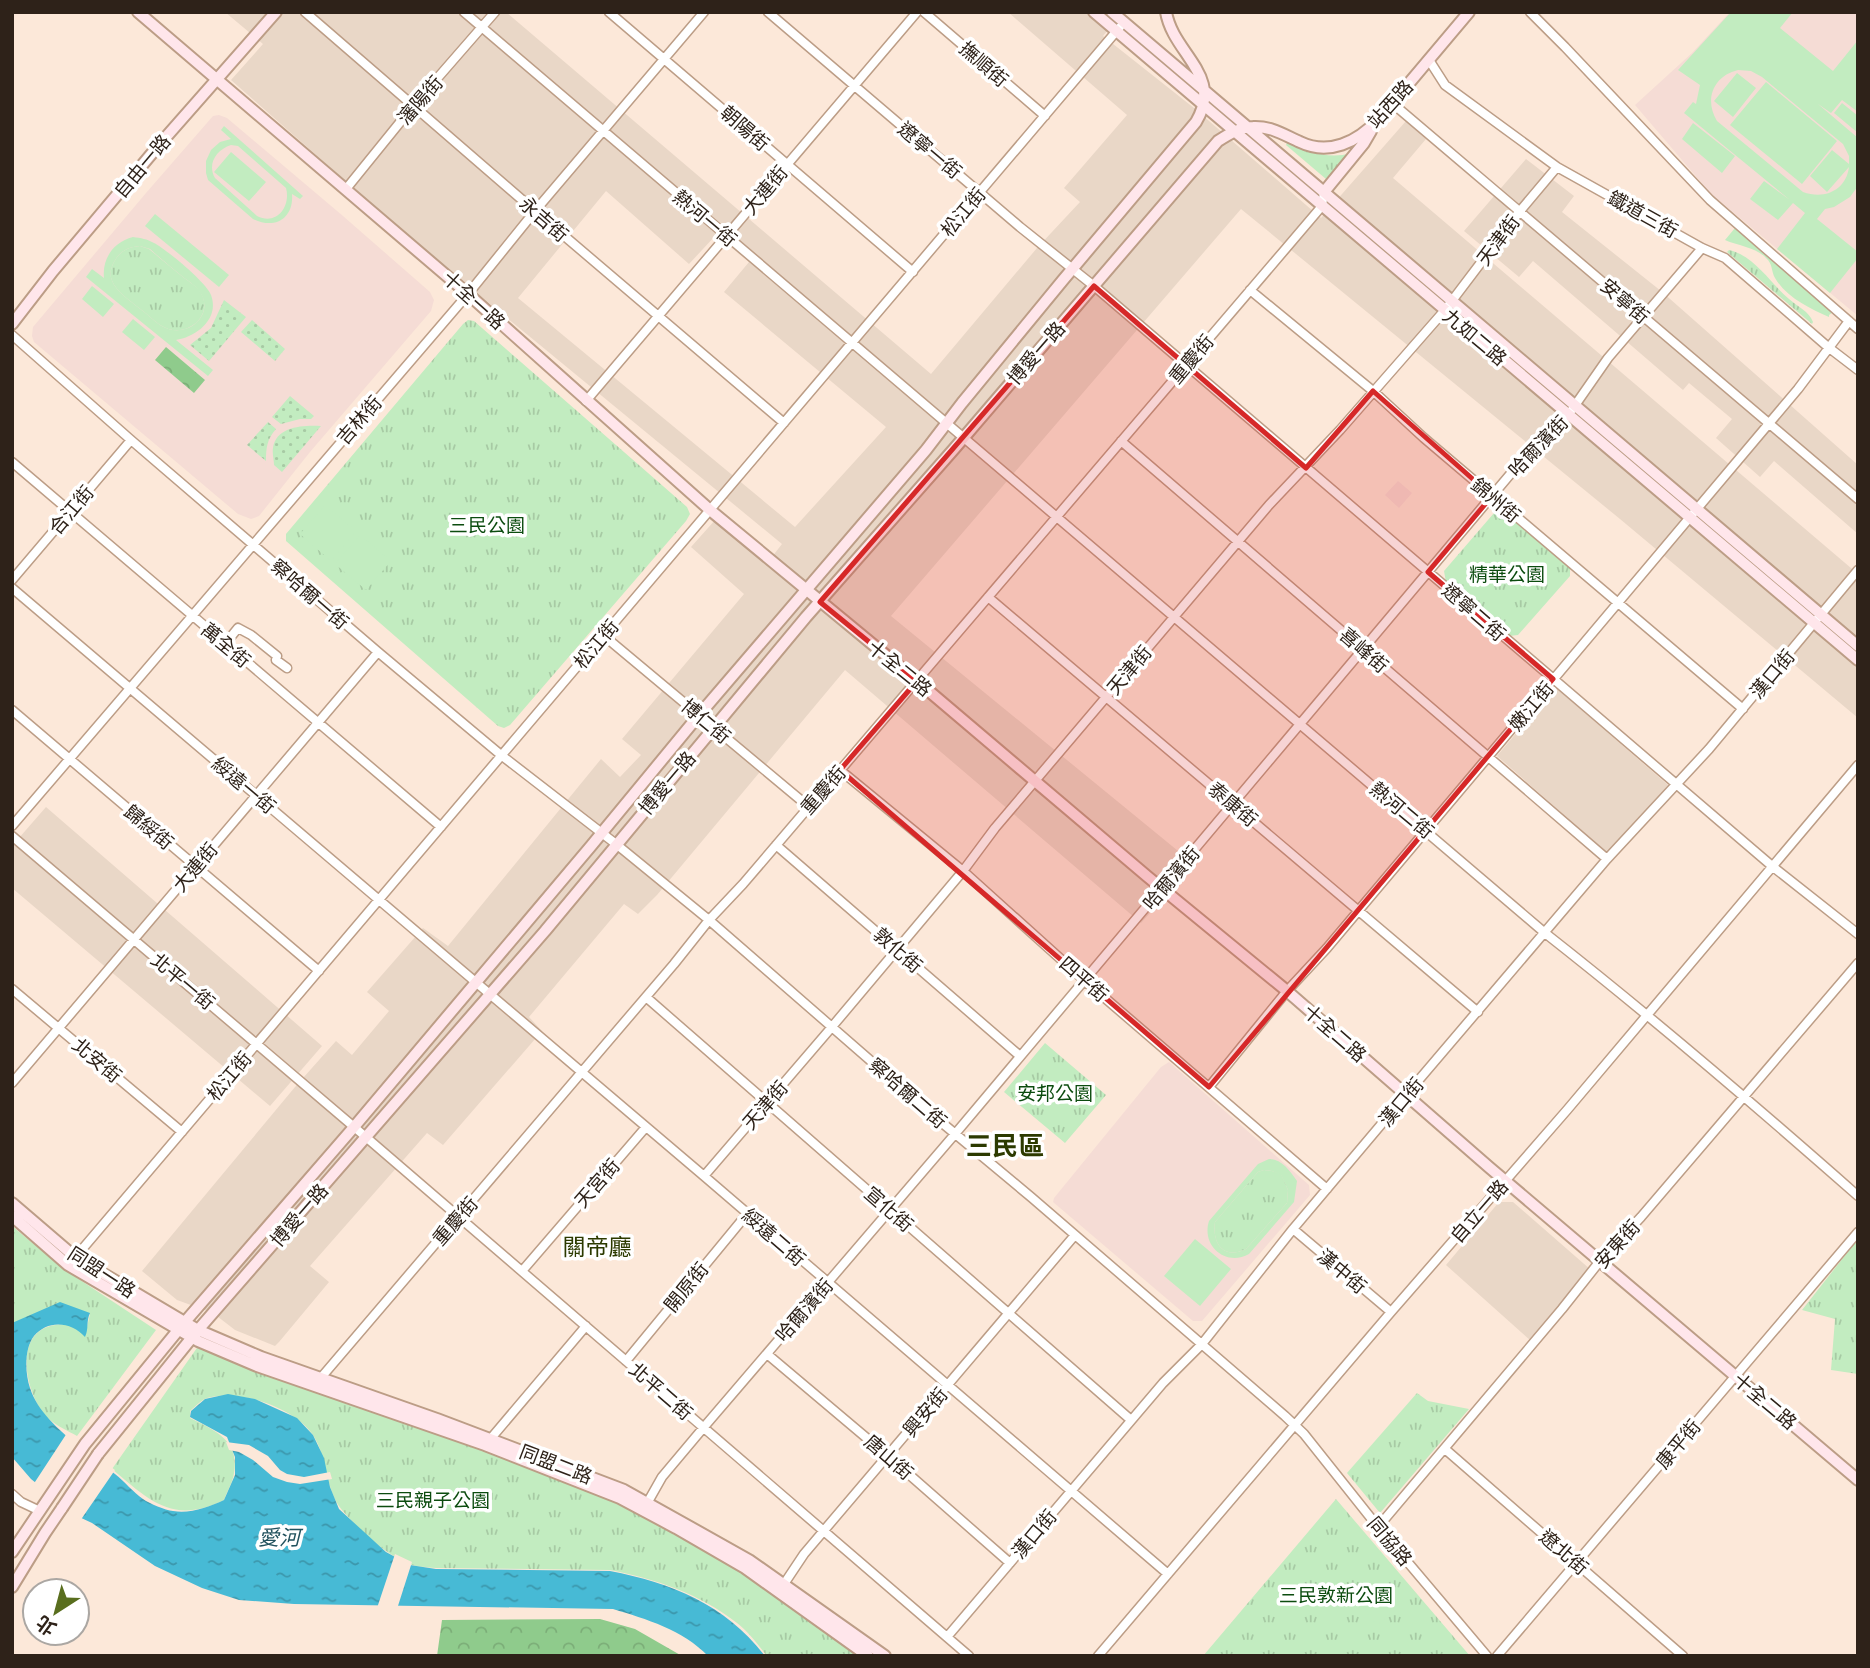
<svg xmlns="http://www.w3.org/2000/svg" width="1870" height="1668" font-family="'Public Sans','Noto Sans TC',sans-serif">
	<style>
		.commercial { fill: #e9d7c7; fill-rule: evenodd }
		.education { fill: #f5dcd5 }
		.grass { fill: url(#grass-tufts) }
		.forest { fill: url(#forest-crowns) }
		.garden { fill: url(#garden-dots) }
		.pitch { fill: #c2ecc0; fill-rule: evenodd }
		.water { fill: url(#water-ripples) }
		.pier { fill: #fce8d9 }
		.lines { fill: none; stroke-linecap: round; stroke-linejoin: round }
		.street-casing { stroke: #bc9d86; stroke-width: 11 }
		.secondary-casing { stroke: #bc9d86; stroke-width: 14 }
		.street { stroke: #fff; stroke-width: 8 }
		.secondary { stroke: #ffe6eb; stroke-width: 10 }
		.secondary-bridge-casing { stroke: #bc9d86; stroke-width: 14; stroke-linecap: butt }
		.secondary-bridge { stroke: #ffe6eb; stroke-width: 10 }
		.marked { fill: #d62828; fill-opacity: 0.2; stroke: #d62828; stroke-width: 5; stroke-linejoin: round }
		.labels { text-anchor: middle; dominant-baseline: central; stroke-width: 7; stroke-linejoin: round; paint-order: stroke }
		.street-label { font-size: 19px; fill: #2e2219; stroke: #fff }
		.park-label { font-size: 19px; fill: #0c4c0f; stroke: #fff }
		.water-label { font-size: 21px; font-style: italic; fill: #22525e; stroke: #fff }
		.quarter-label { font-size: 23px; fill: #2c3a00; stroke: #fff }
		.district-label { font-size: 26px; font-weight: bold; fill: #2c3a00; stroke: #fff }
	</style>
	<defs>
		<pattern id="grass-tufts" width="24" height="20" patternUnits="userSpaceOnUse" patternTransform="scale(1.75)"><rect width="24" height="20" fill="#c2ecc0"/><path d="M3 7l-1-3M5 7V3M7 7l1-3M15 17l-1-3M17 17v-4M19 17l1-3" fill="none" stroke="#a7caa4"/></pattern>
		<pattern id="forest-crowns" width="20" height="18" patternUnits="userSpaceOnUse" patternTransform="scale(1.75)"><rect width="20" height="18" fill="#8fcb8c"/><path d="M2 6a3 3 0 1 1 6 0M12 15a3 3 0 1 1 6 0" fill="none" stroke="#7cae78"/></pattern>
		<pattern id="garden-dots" width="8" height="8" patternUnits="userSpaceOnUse" patternTransform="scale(1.75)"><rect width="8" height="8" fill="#c2ecc0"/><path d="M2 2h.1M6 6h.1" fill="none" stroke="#a7caa4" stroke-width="1.8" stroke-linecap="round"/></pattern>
		<pattern id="water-ripples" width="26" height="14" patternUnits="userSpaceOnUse" patternTransform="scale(1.75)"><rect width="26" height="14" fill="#47bad5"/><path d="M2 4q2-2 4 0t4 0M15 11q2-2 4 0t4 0" fill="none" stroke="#3c97ac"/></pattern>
	</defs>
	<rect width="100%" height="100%" fill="#fce8d9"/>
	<!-- commercial -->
	<path class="commercial" d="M225,12H506L931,374L1037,248L1080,202L1064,188L1127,115L1008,12H1123L1103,36L1194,108L1321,218L1406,121L1426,139L1393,178L1858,574V718L1620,519L1241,209L891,616L1194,864L1141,923L845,670L657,895L638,914L624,904L529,1017L542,1031L443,1145L427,1133L310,1266L329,1282L279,1342L275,1346L235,1330L213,1313L177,1300L142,1271L295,1087L336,1041L352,1055L389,1011L367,992L423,928L448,946L601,759L620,777L641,755L622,739L744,594L691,547L716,519L768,562L782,544L416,243L231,80L263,44ZM606,191L689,264L716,235L749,262L724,292L886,427L795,527L518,298Z
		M1526,159L1574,196L1562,212L1661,291L1858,465V534L1774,461L1760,477L1716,438L1732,419L1689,383L1683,390L1533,261L1519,277L1464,231Z
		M1555,687L1668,785L1609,854L1497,756Z
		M46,807L322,1046L270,1106L12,888V846Z
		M1499,1202H1513L1591,1270L1531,1341L1446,1265Z"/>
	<!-- education -->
	<path class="education" d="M1730,12H1858V316L1711,194L1635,105L1692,53Z
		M219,115L227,118L343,216L430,292L434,300L431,311L310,452L259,516L251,519L238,514L34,342L32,336L33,327L146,193L213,116Z
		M1398,481L1412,493L1399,508L1385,495Z
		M1169,1062L1309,1185L1310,1195L1202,1321H1193L1053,1202L1054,1198L1161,1067Z"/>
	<!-- grass -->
	<path class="grass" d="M1288,141C1312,151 1325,160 1352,153L1330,177L1326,179L1286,145Z
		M1735,228L1833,312L1829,315V317C1810,309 1786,297 1775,278C1771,271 1773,264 1766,258C1756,247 1738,246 1725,240Z
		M140,246L149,249C161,259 172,268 183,277C188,281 195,285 199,290C217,314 186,342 160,325C153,320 146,313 139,308C125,296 102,283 114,262C120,251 128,247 140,246Z
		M1729,250C1755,256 1770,283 1789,299C1798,307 1809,311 1813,322L1812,324L1727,252Z
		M468,320L474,321L687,507L690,514L686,521L510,725L504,728L498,726L286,541V534L463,324Z
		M1502,510L1570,567V576L1518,635L1509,636L1446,582L1444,571L1494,513Z
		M1045,1043L1106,1095L1065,1143L1004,1092Z
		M1264,1170L1272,1171L1281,1174L1288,1190L1287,1203L1246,1249C1224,1260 1212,1244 1215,1222L1258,1172Z
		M12,1226L65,1270L156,1330L77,1436C68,1431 57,1426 49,1419C25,1397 11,1330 56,1325C68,1323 77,1328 85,1336L90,1314L12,1323Z
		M1858,1239V1374L1831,1370L1835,1319L1802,1310Z
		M199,1345L528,1462L676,1528L869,1656H767C758,1645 748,1631 737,1623C700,1594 656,1579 610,1570L436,1568C427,1567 417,1567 409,1564C386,1555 358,1529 342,1510C325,1490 328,1458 313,1435C295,1408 239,1388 207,1398C201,1400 196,1406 190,1411V1418C214,1430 240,1440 234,1473C233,1482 227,1491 224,1500C173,1525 150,1501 112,1469Z
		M1417,1393L1428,1401L1469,1409L1380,1513L1347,1473Z
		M1336,1499L1470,1656H1203Z"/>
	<!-- forest -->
	<path class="forest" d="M166,347L205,380L194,393L155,360Z
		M600,1619L635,1629L682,1656H437L442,1620Z"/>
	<!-- garden -->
	<path class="garden" d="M224,300L246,317L209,361L190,345L211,328Z
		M252,320L285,349L275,361L241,332Z
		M290,396L314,416L311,419H300L281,424L272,417Z
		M268,422L276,429C267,439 266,448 266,461L247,445Z
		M321,426L282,472L274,465C274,460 272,453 273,448C276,426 304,425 321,426Z"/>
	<!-- pitch -->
	<path class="pitch" d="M1731,12H1793L1780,28L1833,71L1858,40V112L1842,100L1831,113L1818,104L1858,138V186L1850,197L1834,207L1825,209L1817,219L1858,252V258L1830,293L1777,249L1805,213L1793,203L1778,220L1750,199L1764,181L1790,200L1684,113L1693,102L1696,104L1700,85L1678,70ZM1738,70L1751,71L1762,77L1843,144L1849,156V164L1832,150L1810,176L1827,192L1849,167C1846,190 1825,200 1803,192L1717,121C1704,100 1713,76 1738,70Z
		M1737,73L1756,88L1733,117L1714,101Z
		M1766,82L1837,141L1802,184L1730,125Z
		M1842,103L1858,116V133L1834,113Z
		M1693,123L1735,156L1722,173L1682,139Z
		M224,126L303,196L300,199L292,194C294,218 275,230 253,219L208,180L206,173V161L211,150L220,142L231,139L221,130ZM231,145L238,146L286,188C291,206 277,226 257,216L215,178C207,164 216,150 231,145Z
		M231,152L266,182L249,201L214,172Z
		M155,214L229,275L219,287L145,226Z
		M133,237C141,238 147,239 154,243C166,249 207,283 211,295C220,319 196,337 176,340L213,370L208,376L86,277L92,269L104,278C102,259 113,242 133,237ZM140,246L150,249C161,259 172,268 183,277C188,281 195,285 199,291C217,314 186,342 160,325C153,320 146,313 139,308C125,296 102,283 114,262C120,251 128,247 140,246Z
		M92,286L114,304L103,317L82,299Z
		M133,319L155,337L144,350L122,332Z
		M325,505L356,531L331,561L300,534Z
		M360,535L391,561L366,590L335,564Z
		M1269,1159C1282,1159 1290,1171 1297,1181L1294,1202L1249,1254C1226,1267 1201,1246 1209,1221L1258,1164ZM1264,1170L1272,1171L1281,1175L1288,1190L1287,1203L1246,1249C1224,1260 1212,1244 1215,1222L1258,1172Z
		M1195,1239L1231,1269L1200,1306L1164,1276Z
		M1391,1591L1402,1605L1377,1625L1365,1611Z"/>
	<!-- water -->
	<path class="water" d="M60,1302L90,1313C86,1321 89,1329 85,1337C72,1322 48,1319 34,1336C24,1349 25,1373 30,1388C34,1400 41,1410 49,1419C68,1440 93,1457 115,1474C125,1482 133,1492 143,1499C150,1504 165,1510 173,1511C190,1514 209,1507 224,1500L235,1475V1457L227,1437L190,1417L191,1411L205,1399L228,1394L255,1399L297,1418L313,1435L324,1458L330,1487L339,1509L386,1552L410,1565L436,1569L610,1571C672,1583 726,1605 765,1656H708C683,1630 646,1619 613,1609L294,1604L239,1600L202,1588L155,1566L92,1523L77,1516L31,1479L12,1457V1323Z"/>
	<!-- pier -->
	<path class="pier" d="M67,1433L115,1470L80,1521L33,1485Z
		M226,1442L249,1445L268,1456L280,1470L287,1474L304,1477L330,1472L332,1479L300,1484L287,1482L273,1477L253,1460L239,1452L229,1450Z
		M395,1554L412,1562L397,1609L377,1608Z"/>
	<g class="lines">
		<defs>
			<path id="street" d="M305,12L535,211L784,423
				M464,12L1545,933C1652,1017 1756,1106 1858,1196
				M609,12L913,272
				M768,12L1020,227L1094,286L1772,866L1858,934
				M924,12L1045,116
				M1530,12L1565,47L1710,200L1858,329
				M1429,60L1445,85L1557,167L1702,248L1725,258L1828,347L1858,370
				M1392,103L1858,499
				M346,189L414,105L495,12
				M1250,290L1373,391L1424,438L1743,709
				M12,335L131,440L378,652L501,755L616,844L709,920L941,1122L1031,1197L1285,1416L1304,1434L1378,1527L1487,1656
				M586,401L917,12
				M1121,441L1607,859
				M12,462L441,827
				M12,580L131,440
				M12,588L704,1176L1168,1574
				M988,597L1478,1012
				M603,635L809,807
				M225,644L238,628L251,635L277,656L276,660L287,668
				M12,710L319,971
				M840,770L963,871L1084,980L1327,1189
				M12,826L468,294L535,211L704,12
				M12,836L367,1138L969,1656
				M776,845L1020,1056
				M12,989L182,1132
				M646,997L1131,1420
				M12,1083L378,652
				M1209,1087L1287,991L1327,948L1798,389L1849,321
				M704,1176L831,1028L963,871L995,828L1269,505L1340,430L1445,310L1520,211L1557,167
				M1293,1229L1391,1312
				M73,1260L1120,27
				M522,1271L646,1127
				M767,1354L888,1456L1010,1563
				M626,1361L747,1214
				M319,1380L674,964L709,920L743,884L1282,253L1322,206L1324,192
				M487,1443L586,1326
				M1445,1449L1683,1656
				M12,1494L21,1502L40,1511
				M645,1507L662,1477L704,1427L955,1134L1523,459L1562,424L1608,358L1702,248
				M1378,1527L1562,1309L1600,1261L1641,1217L1858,963
				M782,1587L804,1554L1075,1235
				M947,1637L1163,1383L1202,1344L1293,1229L1406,1095L1607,859L1709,749L1858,570
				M1098,1656L1391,1312L1567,1110L1858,765
				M1497,1656L1858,1232"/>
			<path id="secondary" d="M138,12L468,294L710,510L917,681L1148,877L1287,991L1490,1168L1858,1480
				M1094,12L1858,660
				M1112,12L1858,646
				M1324,192L1364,143L1371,131
				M12,324L53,271L159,145L276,12
				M12,1203L75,1257L198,1330L261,1357L437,1419L624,1490L749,1560L885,1656
				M12,1216L68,1265L198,1341L257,1366L485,1445L620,1498L676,1528L745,1568L868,1656
				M98,1454L198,1330L545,931L806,617L954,449L1218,141C1229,134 1240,127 1253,127C1271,126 1284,135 1300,142C1329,156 1357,142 1378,120L1469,12
				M12,1552L85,1444L184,1323L354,1127L591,846L699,715L926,450L962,403L1063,280L1196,122C1224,75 1173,54 1166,12
				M12,1587L45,1533L62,1508"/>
		</defs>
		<!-- street casing -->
		<use href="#street" class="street-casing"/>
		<!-- secondary casing -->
		<use href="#secondary" class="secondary-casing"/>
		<!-- street -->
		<use href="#street" class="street"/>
		<!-- secondary -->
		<use href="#secondary" class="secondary"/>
		<defs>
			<path id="secondary-bridge" d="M62,1508L98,1454"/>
		</defs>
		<!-- secondary-bridge casing -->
		<use href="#secondary-bridge" class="secondary-bridge-casing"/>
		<!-- secondary-bridge -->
		<use href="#secondary-bridge" class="secondary-bridge"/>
	</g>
	<!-- marked area -->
	<path class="marked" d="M1094,286L1306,468L1373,391L1492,496L1428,572L1553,679L1209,1087L840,770L917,681L820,602Z"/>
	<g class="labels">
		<!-- street labels -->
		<g class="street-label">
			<text transform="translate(984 64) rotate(41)">撫順街</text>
			<text transform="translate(420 100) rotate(-49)">瀋陽街</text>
			<text transform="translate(1390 104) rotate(-48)">站西路</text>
			<text transform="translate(745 128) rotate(41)">朝陽街</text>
			<text transform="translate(930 150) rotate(40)">遼寧一街</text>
			<text transform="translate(142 166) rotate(-50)">自由一路</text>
			<text transform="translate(765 190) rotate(-50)">大連街</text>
			<text transform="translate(963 212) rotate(-50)">松江街</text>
			<text transform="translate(1643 214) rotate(29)">鐵道三街</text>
			<text transform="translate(705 218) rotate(40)">熱河一街</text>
			<text transform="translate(544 219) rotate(41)">永吉街</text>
			<text transform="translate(1498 240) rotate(-53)">天津街</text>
			<text transform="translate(474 300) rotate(42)">十全一路</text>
			<text transform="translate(1625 301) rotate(41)">安寧街</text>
			<text transform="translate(1475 337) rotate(40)">九如二路</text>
			<text transform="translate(1036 353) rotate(-49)">博愛一路</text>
			<text transform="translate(1191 359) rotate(-50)">重慶街</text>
			<text transform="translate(359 420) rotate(-49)">吉林街</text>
			<text transform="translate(1538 446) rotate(-46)">哈爾濱街</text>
			<text transform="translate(1496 500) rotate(40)">錦州街</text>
			<text transform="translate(71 510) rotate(-50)">合江街</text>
			<text transform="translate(310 594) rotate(41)">察哈爾一街</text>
			<text transform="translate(1474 612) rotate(41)">遼寧二街</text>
			<text transform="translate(596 644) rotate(-50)">松江街</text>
			<text transform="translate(226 645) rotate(40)">萬全街</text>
			<text transform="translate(1364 650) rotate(41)">喜峰街</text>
			<text transform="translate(900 668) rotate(39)">十全二路</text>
			<text transform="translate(1129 670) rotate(-50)">天津街</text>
			<text transform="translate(1772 674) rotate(-50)">漢口街</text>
			<text transform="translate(1531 706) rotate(-50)">嫩江街</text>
			<text transform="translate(706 721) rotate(40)">博仁街</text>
			<text transform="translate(667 783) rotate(-50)">博愛一路</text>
			<text transform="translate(244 785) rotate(40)">綏遠一街</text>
			<text transform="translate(823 790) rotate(-49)">重慶街</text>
			<text transform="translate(1233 804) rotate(40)">泰康街</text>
			<text transform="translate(1402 810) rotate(40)">熱河二街</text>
			<text transform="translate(149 827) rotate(40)">歸綏街</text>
			<text transform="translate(195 867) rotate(-50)">大連街</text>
			<text transform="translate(1171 878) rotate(-50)">哈爾濱街</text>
			<text transform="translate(898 950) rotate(41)">敦化街</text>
			<text transform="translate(1084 979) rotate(41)">四平街</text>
			<text transform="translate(183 981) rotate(40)">北平一街</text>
			<text transform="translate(1335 1033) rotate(41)">十全二路</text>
			<text transform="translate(97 1060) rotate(40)">北安街</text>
			<text transform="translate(229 1076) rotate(-50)">松江街</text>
			<text transform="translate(908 1093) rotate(41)">察哈爾二街</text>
			<text transform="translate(1401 1102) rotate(-50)">漢口街</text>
			<text transform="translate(765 1105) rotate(-49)">天津街</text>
			<text transform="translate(597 1183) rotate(-49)">天宮街</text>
			<text transform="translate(889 1209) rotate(41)">宣化街</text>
			<text transform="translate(1479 1211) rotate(-49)">自立一路</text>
			<text transform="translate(299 1215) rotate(-49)">博愛一路</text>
			<text transform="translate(455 1221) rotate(-49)">重慶街</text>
			<text transform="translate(774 1237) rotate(41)">綏遠二街</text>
			<text transform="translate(1617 1244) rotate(-48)">安東街</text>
			<text transform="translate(1342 1271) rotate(40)">漢中街</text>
			<text transform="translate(102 1272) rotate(33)">同盟一路</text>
			<text transform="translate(686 1287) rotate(-51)">開原街</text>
			<text transform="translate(804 1310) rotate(-49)">哈爾濱街</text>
			<text transform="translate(661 1391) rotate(41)">北平二街</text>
			<text transform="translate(1765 1401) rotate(40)">十全二路</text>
			<text transform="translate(925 1412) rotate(-50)">興安街</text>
			<text transform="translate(1678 1444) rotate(-50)">康平街</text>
			<text transform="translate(889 1457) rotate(41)">唐山街</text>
			<text transform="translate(556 1464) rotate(21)">同盟二路</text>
			<text transform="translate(1034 1534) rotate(-50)">漢口街</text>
			<text transform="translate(1390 1541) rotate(50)">同協路</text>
			<text transform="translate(1564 1552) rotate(41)">遼北街</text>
		</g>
		<!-- park labels -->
		<g class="park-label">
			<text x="487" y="525">三民公園</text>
			<text x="1507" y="574">精華公園</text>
			<text x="1055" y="1093">安邦公園</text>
			<text x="433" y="1500">三民親子公園</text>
			<text x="1336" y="1595">三民敦新公園</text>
		</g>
		<!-- water labels -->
		<g class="water-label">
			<text x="279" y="1537">愛河</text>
		</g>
		<!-- quarter labels -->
		<g class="quarter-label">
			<text x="597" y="1246">關帝廳</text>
		</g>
		<!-- district labels -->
		<g class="district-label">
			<text x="1005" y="1145">三民區</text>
		</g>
	</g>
	<!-- border -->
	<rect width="1870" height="1668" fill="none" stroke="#2e2219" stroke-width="28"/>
	<!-- north arrow -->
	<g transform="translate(56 1612) rotate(216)"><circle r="33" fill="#ffffff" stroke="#aba7a3" stroke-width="2"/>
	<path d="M0-5L12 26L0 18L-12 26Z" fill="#596e1e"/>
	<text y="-10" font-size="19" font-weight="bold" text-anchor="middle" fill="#2e2219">北</text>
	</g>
</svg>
